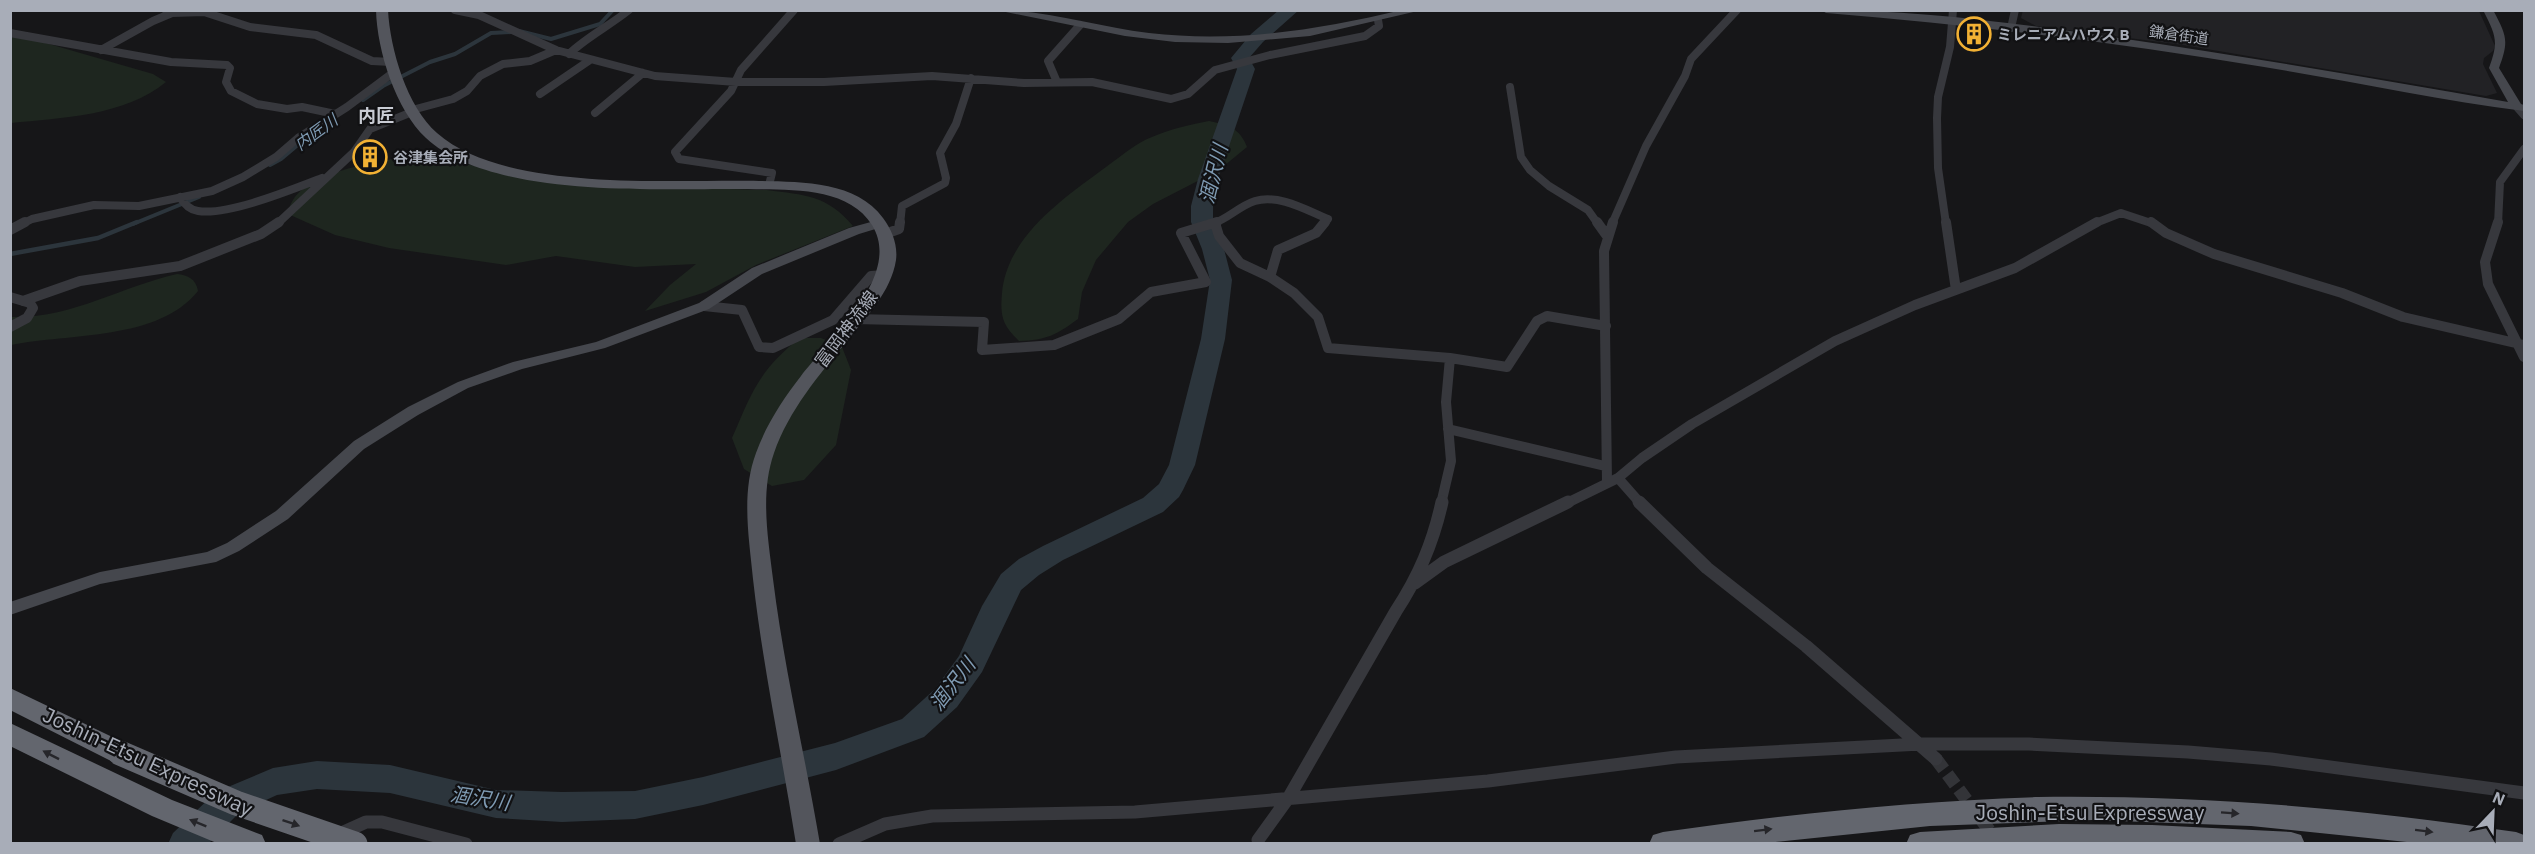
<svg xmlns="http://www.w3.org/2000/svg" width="2535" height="854" font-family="'IBM Plex Sans','Noto Sans JP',sans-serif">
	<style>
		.built { fill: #222225 }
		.green { fill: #1e261f }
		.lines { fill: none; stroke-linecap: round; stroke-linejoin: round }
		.stream-far1 { stroke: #2c353c; stroke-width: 4 }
		.stream { stroke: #2c353c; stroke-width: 4.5 }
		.river { fill: #2c353c; fill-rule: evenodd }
		.street-tunnel { stroke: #333438; stroke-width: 13; stroke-dasharray: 13 6; stroke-linecap: butt }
		.street-far2 { stroke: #37383d; stroke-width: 8 }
		.street-far1 { stroke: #37383d; stroke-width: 10 }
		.street { stroke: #37383d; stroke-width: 13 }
		.secondary { fill: #45474d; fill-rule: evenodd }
		.primary { fill: #53555c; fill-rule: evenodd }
		.highway { fill: #63666e; fill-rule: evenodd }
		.highway-bridge { stroke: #63666e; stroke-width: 25 }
		.oneway { fill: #26262a }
		.labels { text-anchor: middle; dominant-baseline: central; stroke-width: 4.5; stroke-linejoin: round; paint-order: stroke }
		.far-poi-label { font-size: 15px; font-weight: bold; fill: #a8adb8; stroke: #111113; text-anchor: start }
		.far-street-label { font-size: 15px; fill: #a8adb8; stroke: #111113 }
		.far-water-label { font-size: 16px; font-style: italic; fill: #7f9bb3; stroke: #111113 }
		.far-quarter-label { font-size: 18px; font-weight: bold; fill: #c9ccd4; stroke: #111113 }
		.street-label { font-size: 18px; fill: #a8adb8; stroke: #111113 }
		.water-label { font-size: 20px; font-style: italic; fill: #7f9bb3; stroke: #111113 }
		.near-street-label { font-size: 21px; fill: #a8adb8; stroke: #111113 }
	</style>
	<rect width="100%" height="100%" fill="#161618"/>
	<!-- built -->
	<path class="built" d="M2023,10L2479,11L2495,46L2493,51L2484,58L2483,64L2497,93L2486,96L2183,45L2036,26L2021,18Z"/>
	<!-- green -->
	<path class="green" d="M11,33L153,74L166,82C125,116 61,118 11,123Z
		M1209,121C1228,125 1240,128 1247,147L1219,170L1153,204L1128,222L1096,260L1082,292L1078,319C1056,335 1047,340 1019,341C1002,325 1000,316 1002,293C1007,236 1064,198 1106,167C1120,157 1136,143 1152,137C1170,129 1189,125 1209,121Z
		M425,154L459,163L592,185L767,190C805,195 827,195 853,226L756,265L706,292L645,311L670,285L696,264L635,267L556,256L506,265L389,248L335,235L288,214C289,210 290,204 293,200C312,169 391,159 425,154Z
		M177,274C188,275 196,279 198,291C158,341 70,333 11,345V317C70,319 120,287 177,274Z
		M800,338H821L842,347L851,370L836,445L804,480L772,486L744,469L732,438C752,392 759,370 800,338Z"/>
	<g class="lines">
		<!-- stream-far1 -->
		<path class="stream-far1" d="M519,31L551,39L600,24L613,10
			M363,100L383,86L430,62L455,54L491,33L511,32
			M270,165L281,159L306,138
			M133,224L199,197"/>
		<!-- stream -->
		<path class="stream" d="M10,254L98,238L137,222"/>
		<!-- river -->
		<path class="river" d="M1279,10H1299L1263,42L1249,58L1255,69L1218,179L1213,206V222L1224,249L1232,280L1225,339L1195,465L1183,490L1179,497L1163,512L1063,560L1039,575L1021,590L982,672L957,707L924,737L836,770L703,805L635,819L562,822L496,818L390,793L317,789L277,795L240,812L208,844H168L173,833L216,792L273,768L317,761L390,765L496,790L562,792L635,791L703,777L835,743L902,719L935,689L959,656L982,606L1001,574L1019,559L1043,546L1143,498L1159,484L1169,465L1201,339L1210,280L1202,249L1191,222V206L1198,179L1237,69L1231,58L1251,34Z"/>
		<!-- street-tunnel -->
		<path class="street-tunnel" d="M1936,759L1995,838"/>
		<!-- street-far2 -->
		<path class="street-far2" d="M166,10L172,13L204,12L250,27L316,35L372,61L391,62
			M455,10L479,15L556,50L655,76L736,82H824L932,76L1024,83L1092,82L1171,99L1188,94L1215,70L1270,55L1365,36L1379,26L1378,20
			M2011,28L2015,10
			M10,33L171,62L227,65L230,68L226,82L231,91L257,104L287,109L302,107L335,114
			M101,50L153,21L172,13
			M569,54C587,37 609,26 629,10
			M1057,82L1048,61L1080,25
			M1510,87L1521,157L1530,170L1549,186L1588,210L1598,224
			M540,94L590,60
			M2517,107L2524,115
			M412,110L453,99L467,91L480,76L503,64L530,61L556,50
			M595,113L643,73
			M769,185L772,173L679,159L675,152L731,91L741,70L794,10
			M180,197C184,204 190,210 198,211C228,216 293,189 322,178
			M22,224L32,219L94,205L139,206L212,191L243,177L276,157L298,138L347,107L394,72
			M277,224L354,152L370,129L412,112
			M900,224L902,206L945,183L946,178L940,153L956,124L971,78
			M1212,224C1228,219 1239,206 1255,201C1279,194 1306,210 1328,219L1324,224
			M1612,224L1646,146L1685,76L1691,59L1737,10
			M1946,224L1938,168L1937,118L1938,97L1950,47L1953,10
			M2093,224L2121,213L2154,224
			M2498,224L2500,182L2524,149"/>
		<!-- street-far1 -->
		<path class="street-far1" d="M1597,222L1607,236
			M1946,222L1956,290
			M2151,222L2166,233L2214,254L2342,293L2403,317L2524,345
			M2498,222L2485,262L2488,284L2524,357
			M1215,223L1219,236L1240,263L1270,277L1294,293L1318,317L1328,348L1450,358L1446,402L1451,461L1441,504
			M10,230L25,222
			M885,234L899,229L900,222
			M1270,277L1278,250L1316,233L1325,222
			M10,297L30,303L33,308L27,318L10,327
			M23,301L80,281L180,266L261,234L279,222
			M704,306L742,310L759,347L773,348L833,320L871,276L884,275
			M855,319L984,322L982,350L1054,345L1119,319L1151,292L1206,282L1181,233L1217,222
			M1450,358L1507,367L1537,321L1547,316L1606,326
			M1448,429L1605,466
			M1618,478L1641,504
			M1607,482L1604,251L1613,222
			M1565,504L1618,478L1642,458L1692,424L1835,341L1915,305L2015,268L2097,222"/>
		<!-- street -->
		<path class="street" d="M1639,502L1707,568L1806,646L1936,759
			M1415,583L1444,562L1568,502
			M337,835L366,822H382L466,844
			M1258,840L1289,797L1396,611C1419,576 1433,543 1442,502
			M839,844L885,824L932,816L1135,812L1488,781L1676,757L1921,744H2029L2188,752L2271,759L2524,793"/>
		<!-- secondary -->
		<path class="secondary" d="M996,10C1047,10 1098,27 1149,33C1235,43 1318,30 1402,10H1422L1310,36L1228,43L1175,42L1125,36Z
			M1821,10C1921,10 2020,24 2119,38C2249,57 2379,79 2508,102L2489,68C2499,41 2496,36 2483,10H2493C2507,36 2509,41 2499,68L2521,104L2524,105V111C2438,100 2351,81 2264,67C2119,43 1973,25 1826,13Z
			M878,220L884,224L882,227L859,234L762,274L709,309L605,348L522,369L468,388L418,415L364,449L288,519L239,551L216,562L100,584L10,615V602L100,572L207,552L227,543L276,511L354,441L408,407L458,382L513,362L596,342L699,303L752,268L849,228Z"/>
		<!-- primary -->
		<path class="primary" d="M376,10H388C390,49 407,107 437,133C505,193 672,179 759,181C801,182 856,181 883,218C892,230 898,245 896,260C891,292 866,317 847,341C819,375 789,410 774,453C760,493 768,538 773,579C784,668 805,755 820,844H796C782,755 763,668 753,579C749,538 741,493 756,453C766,425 783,399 801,376C830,338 903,275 872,225C848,186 788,190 748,189C662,188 493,200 426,138C396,110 377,51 376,10Z"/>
		<!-- highway -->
		<path class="highway" d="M10,688L129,745L133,753L129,761L120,764L111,761L10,710Z
			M10,723L172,800L262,835L266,844H219L152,816L10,746Z
			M2038,797C2199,795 2357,808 2516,832L2524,835V844H2426L2251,826L2092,820L1930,826L1757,844H1649L1653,835L1663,832C1788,814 1912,801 2038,797Z
			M2059,824L2152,825L2291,832L2301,835L2305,844H1906L1910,835L1920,832Z"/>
		<!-- highway-bridge -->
		<path class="highway-bridge" d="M120,753L236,803L355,844"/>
	</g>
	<!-- one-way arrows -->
	<defs><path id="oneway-solid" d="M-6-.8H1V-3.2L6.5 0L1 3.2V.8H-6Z" transform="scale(1.5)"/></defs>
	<g class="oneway">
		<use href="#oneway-solid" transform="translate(51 755) rotate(-153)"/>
		<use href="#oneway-solid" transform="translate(2230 813) rotate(4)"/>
		<use href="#oneway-solid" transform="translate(198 823) rotate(-158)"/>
		<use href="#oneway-solid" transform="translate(291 823) rotate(19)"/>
		<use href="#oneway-solid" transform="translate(1763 830) rotate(-7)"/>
		<use href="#oneway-solid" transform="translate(2424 831) rotate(7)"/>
	</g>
	<!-- icons -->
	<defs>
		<symbol id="building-ring" viewBox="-11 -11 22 22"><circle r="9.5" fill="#111113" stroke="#f2b134" stroke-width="1.5"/><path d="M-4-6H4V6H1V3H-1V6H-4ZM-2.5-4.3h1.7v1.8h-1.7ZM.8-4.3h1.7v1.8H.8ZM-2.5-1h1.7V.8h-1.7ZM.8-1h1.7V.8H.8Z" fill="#f2b134"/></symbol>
	</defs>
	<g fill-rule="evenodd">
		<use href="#building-ring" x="1955" y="15" width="38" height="38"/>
		<use href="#building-ring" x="351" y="138" width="38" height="38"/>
	</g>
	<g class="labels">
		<!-- far-poi labels -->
		<g class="far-poi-label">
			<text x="1997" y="34">ミレニアムハウス B</text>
			<text x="393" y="157">谷津集会所</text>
		</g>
		<!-- far-street labels -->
		<g class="far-street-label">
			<text transform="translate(2179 35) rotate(8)">鎌倉街道</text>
		</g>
		<!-- far-water labels -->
		<g class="far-water-label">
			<text transform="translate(316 132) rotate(-36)">内匠川</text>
		</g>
		<!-- far-quarter labels -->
		<g class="far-quarter-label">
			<text x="376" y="115">内匠</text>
		</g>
		<!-- street labels -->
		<g class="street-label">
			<text transform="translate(846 329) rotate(-53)">富岡神流線</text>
		</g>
		<!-- water labels -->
		<g class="water-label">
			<text transform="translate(1213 174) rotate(-76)">涸沢川</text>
			<text transform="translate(952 684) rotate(-52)">涸沢川</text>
			<text transform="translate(480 798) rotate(9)">涸沢川</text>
		</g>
		<!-- near-street labels -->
		<g class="near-street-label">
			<text transform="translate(148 761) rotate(25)">Joshin-Etsu Expressway</text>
			<text x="2090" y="812">Joshin-Etsu Expressway</text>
		</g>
	</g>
	<!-- border -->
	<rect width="2535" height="854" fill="none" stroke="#a8adb8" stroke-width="24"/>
	<!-- north arrow -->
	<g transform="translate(2493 812) rotate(23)" stroke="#111113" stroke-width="4.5" paint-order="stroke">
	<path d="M0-4.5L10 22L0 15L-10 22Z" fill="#a8adb8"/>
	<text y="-9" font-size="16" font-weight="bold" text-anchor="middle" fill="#a8adb8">N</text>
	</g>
</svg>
